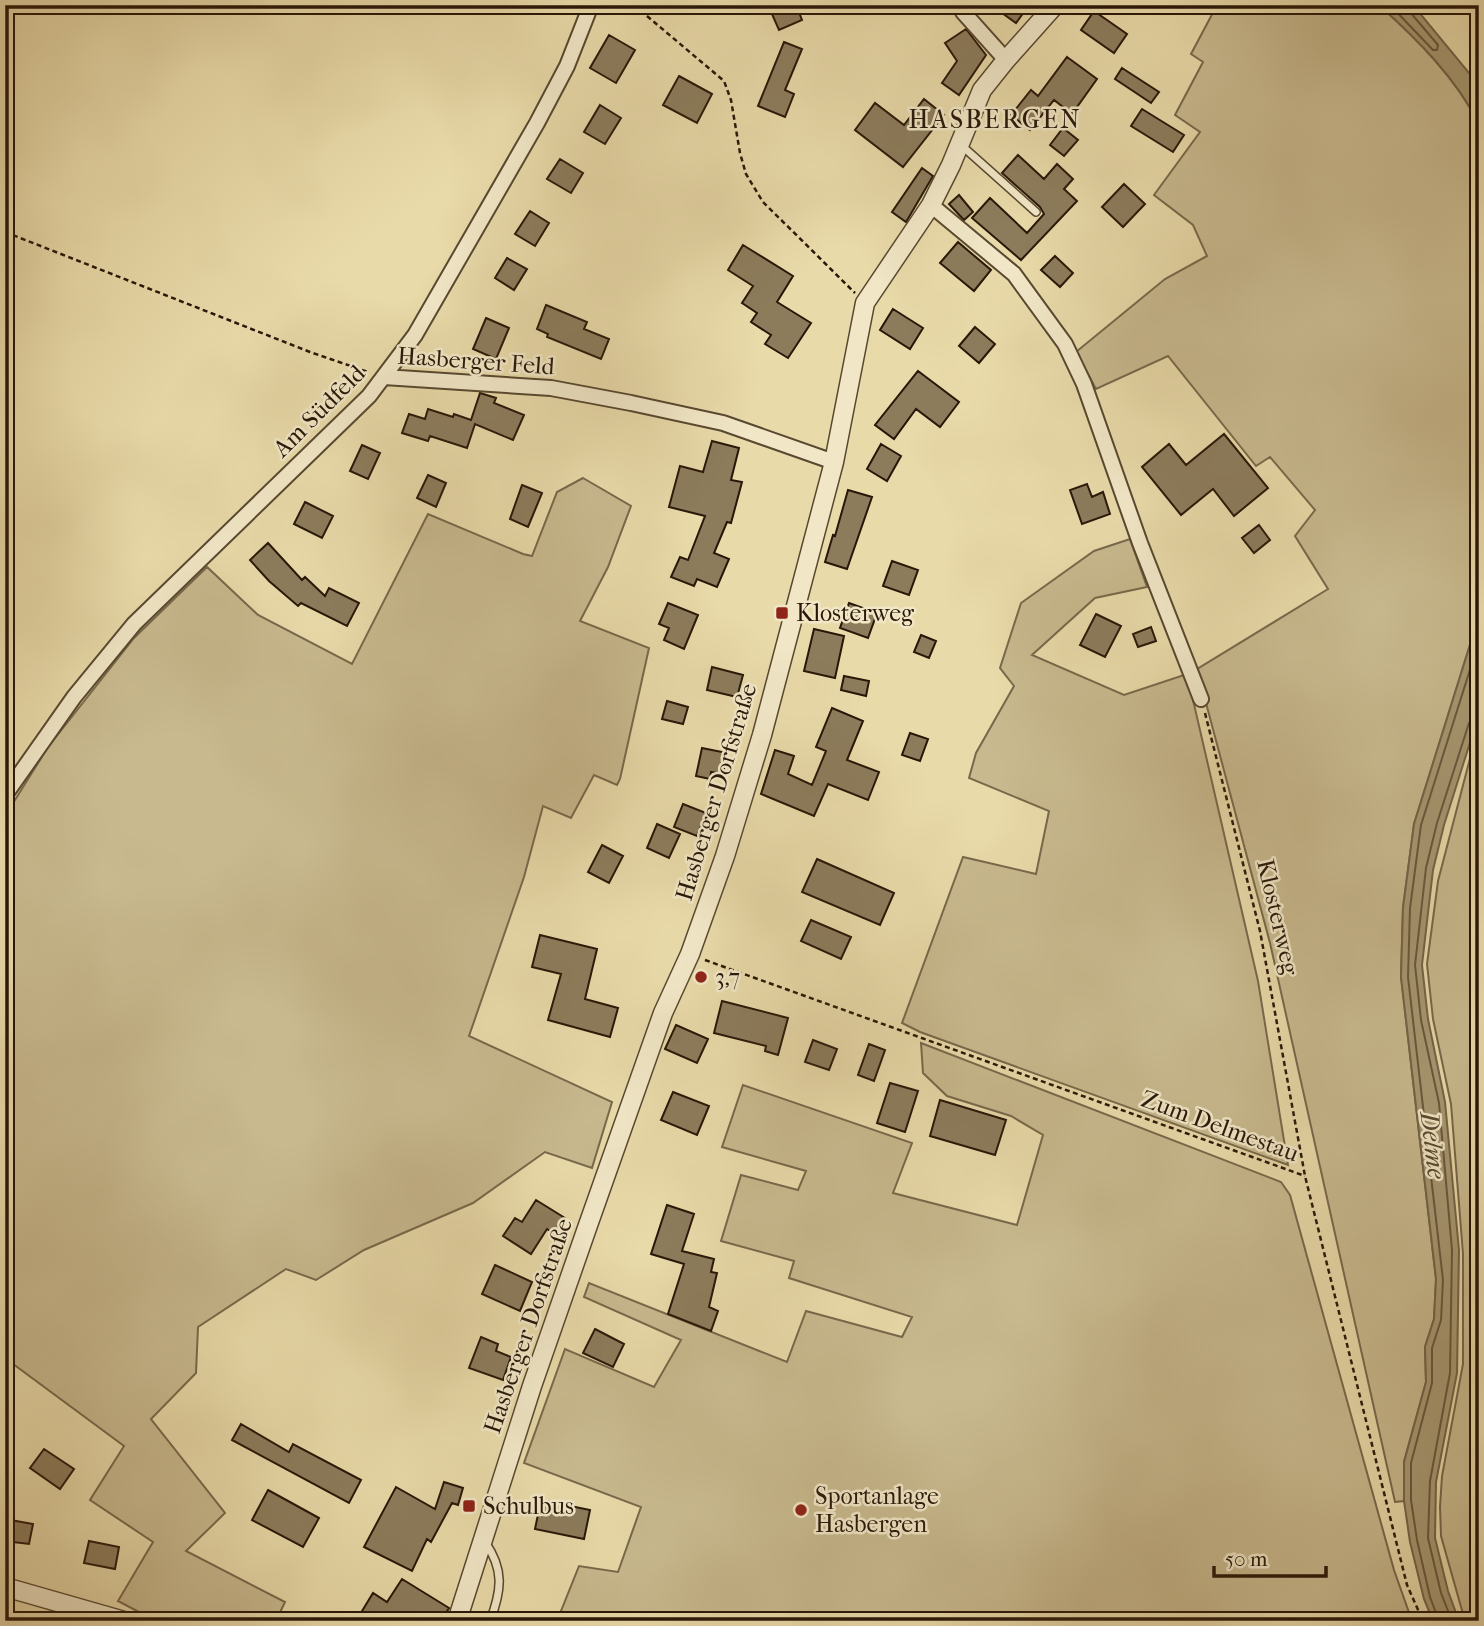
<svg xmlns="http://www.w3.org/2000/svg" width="1484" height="1626" font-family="'IM FELL French Canon',serif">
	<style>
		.green { fill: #c8b98e; stroke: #78684b; stroke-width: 2 }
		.water { fill: #a79872; stroke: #746448; stroke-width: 2 }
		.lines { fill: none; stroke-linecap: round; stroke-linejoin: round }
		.shore { stroke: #68583d; stroke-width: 2 }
		.building { fill: #8c7c5c; stroke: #281708; stroke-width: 2 }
		.service-casing { stroke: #584830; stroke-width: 10 }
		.minor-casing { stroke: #584830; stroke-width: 18 }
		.tertiary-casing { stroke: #584830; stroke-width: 21 }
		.path { stroke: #281708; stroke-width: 2.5; stroke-dasharray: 5 3.5; stroke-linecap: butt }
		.service { stroke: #f1e7c7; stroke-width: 7 }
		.minor { stroke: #f1e7c7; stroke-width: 14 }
		.tertiary { stroke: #f1e7c7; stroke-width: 18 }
		.poi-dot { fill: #8f2418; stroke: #f1e7c7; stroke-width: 2.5 }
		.labels { text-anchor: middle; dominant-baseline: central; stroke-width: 5; stroke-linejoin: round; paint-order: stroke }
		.street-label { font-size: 24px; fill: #281708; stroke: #f1e7c7 }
		.poi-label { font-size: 24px; fill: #281708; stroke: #f1e7c7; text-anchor: start }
		.neighbourhood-label { font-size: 26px; letter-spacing: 2px; fill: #281708; stroke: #f1e7c7 }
		.water-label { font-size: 26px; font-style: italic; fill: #5b4b32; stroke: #f1e7c7 }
	</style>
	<rect width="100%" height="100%" fill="#e9daa9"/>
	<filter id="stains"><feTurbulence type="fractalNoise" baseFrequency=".00286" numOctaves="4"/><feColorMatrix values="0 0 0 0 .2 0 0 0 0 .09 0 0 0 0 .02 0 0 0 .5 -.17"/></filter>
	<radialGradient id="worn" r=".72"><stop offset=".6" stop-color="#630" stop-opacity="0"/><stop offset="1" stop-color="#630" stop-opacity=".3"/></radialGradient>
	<!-- green -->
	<path class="green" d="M1217,5H1379C1417,39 1456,78 1479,124V616L1414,824L1403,907L1401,977L1436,1279L1434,1319L1425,1347L1426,1382L1404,1462V1501L1395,1502L1270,943L1202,688L1194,671L1328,589L1295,536L1315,510L1270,457L1256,466L1168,356L1096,389L1076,352L1165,279L1207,256L1193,225L1154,195L1200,132L1175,115L1203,62L1191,54Z
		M583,478L631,506L608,567L580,621L649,648L620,779L617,785L594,775L571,818L543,806L524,877L469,1036L612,1102L592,1168L545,1152L473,1203L364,1250L316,1280L286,1269L198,1327L196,1373L151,1419L225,1513L186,1551L285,1602L276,1621H156L118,1601L153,1542L90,1500L124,1446L5,1358V816L48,747L134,638L207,567L258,615L352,664L428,514L523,554L532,556L557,492Z
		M1130,539L1147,587L1095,598L1032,655L1124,695L1187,674L1258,981L1288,1165L920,1032L902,1023L963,857L1036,874L1049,811L969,778L976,753L1014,686L1000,668L1021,603L1094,551Z
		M1479,724V1621H1465L1441,1536L1440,1507L1442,1476L1463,1364V1254L1451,1104L1433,1019L1427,964L1438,881Z
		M921,1043L1281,1182L1290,1195L1394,1570L1412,1621H557L579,1566L618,1572L641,1507L524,1463L565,1349L654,1387L681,1340L584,1297L589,1283L787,1362L806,1311L902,1337L912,1317L789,1278L794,1261L721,1241L741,1175L798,1190L806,1171L722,1147L743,1085L912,1143L893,1193L1017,1225L1043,1135L1011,1116L947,1096L923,1073Z"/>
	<!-- water -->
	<path class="water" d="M1379,5H1413L1479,85V124C1456,78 1417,39 1379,5Z
		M1479,616V714L1444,825L1433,870L1422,965L1428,1019L1445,1102L1459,1250L1457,1373L1436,1482L1435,1538L1448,1591L1459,1621H1433L1424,1599L1410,1542L1404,1501V1462L1426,1382L1425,1347L1434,1319L1436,1279L1401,977L1403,908L1414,824Z"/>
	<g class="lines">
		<!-- shore -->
		<path class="shore" d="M1390,5L1433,50H1437L1438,45L1410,12L1408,5
			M1439,1621L1430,1597L1417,1540L1411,1500V1463L1432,1383V1348L1441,1320L1443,1280L1408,977L1410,908L1421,825L1479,641
			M1452,1621L1441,1593L1428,1538L1430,1481L1450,1373L1452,1250L1439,1103L1421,1020L1415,965L1426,868L1437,823L1469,723L1473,718L1479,717"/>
	</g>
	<!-- building -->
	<path class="building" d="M768,5H796L802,20L779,30Z
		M991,5H1029L1016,23Z
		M1094,11L1127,34L1114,53L1081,30Z
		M966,29L986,55L959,95L942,83L957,61L945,43Z
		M609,35L635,50L616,83L590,68Z
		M784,42L802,49L785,90L794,94L785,117L758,106Z
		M1067,57L1097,79L1072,114L1054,100L1030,130L1011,115L1031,90L1038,96Z
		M1122,68L1159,92L1151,103L1115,79Z
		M679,76L712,94L697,123L663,105Z
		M924,99L944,115L903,167L855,130L875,103L904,125Z
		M600,105L621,118L605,144L584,132Z
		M1142,109L1184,135L1173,152L1131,126Z
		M1063,128L1078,140L1064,156L1050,145Z
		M1018,155L1044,179L1057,164L1073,179L1064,189L1077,201L1021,260L972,218L990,198L1027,233L1044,214L1040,207L1002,173Z
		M560,159L583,173L571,193L547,179Z
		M922,168L933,176L906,222L892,212Z
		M1124,184L1145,204L1123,227L1102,207Z
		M959,195L973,212L964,220L949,204Z
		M530,211L549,223L535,246L515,234Z
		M958,242L991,270L974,291L940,263Z
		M743,245L793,276L777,302L811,323L788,358L765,344L771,335L751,322L757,313L742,303L753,286L728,270Z
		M1055,256L1073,273L1060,287L1041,270Z
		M507,258L527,269L514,290L495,278Z
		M546,305L587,322L584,329L609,339L601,359L547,337L548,334L537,329Z
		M893,309L923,328L910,349L880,330Z
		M486,318L509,328L496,359L473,349Z
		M975,327L995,344L979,363L959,346Z
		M918,371L959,402L940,427L916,409L894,439L875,425Z
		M480,393L496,398L494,403L524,415L513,440L475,424L467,448L430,436L428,441L402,433L409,414L425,419L428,409L453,417L454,414L471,420Z
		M1224,434L1268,488L1234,516L1213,489L1181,515L1142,467L1169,444L1186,465Z
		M712,441L739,448L731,480L742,482L731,523L727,522L714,553L729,559L717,587L697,579L694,586L671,577L680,557L688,560L705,516L669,507L680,466L703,472Z
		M881,444L901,456L887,481L867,469Z
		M362,445L380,453L368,479L350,471Z
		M428,475L446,483L436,507L417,498Z
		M1087,484L1092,497L1103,492L1110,514L1082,524L1070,490Z
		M522,485L542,493L528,527L510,519Z
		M848,490L872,497L847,569L825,562L833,535L835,536Z
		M305,502L333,516L322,538L294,524Z
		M1259,525L1270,540L1254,553L1242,538Z
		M268,543L302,580L305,577L325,596L329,588L359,603L347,626L301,603L298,606L269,581L250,560Z
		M892,561L918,570L909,595L883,586Z
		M668,603L698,615L684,649L664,640L669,628L659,624Z
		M849,603L877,613L868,638L840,628Z
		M1096,614L1121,626L1105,657L1080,645Z
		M1151,627L1156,641L1138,647L1133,634Z
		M814,629L844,636L835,678L804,671Z
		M921,635L936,641L929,658L914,652Z
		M712,667L743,675L737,697L707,690Z
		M844,676L869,681L866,696L841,690Z
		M667,701L688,707L683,724L662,719Z
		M832,708L863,721L847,760L879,772L868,800L828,784L814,816L761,794L775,750L794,756L788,774L812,785L826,751L816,747Z
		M910,733L928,739L920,761L902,755Z
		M702,748L727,753L723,774L711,772L710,779L696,776Z
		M683,804L706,813L697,836L674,827Z
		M657,824L680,834L669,858L647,848Z
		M602,845L623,856L609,883L588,872Z
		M817,859L894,893L880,925L802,892Z
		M811,920L851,937L841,959L801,941Z
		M540,935L597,949L585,999L618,1008L610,1037L548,1020L561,974L532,967Z
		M722,1001L788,1018L778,1055L765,1051L766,1046L714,1033Z
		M676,1025L708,1039L697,1063L665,1049Z
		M813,1040L837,1049L829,1070L805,1062Z
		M869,1044L885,1050L874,1081L858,1075Z
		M890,1083L918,1091L905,1132L877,1123Z
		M673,1092L709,1106L697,1135L661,1120Z
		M940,1100L1006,1120L995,1155L930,1136Z
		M536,1200L565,1218L555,1234L547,1229L531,1254L503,1236L515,1218L522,1222Z
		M667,1205L694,1214L682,1251L714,1259L711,1272L717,1273L709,1307L718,1311L711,1331L668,1314L684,1264L651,1254Z
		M495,1265L532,1282L520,1311L482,1294Z
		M595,1329L624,1344L613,1367L583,1353Z
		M481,1337L498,1344L496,1351L511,1357L503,1380L469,1368Z
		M241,1424L289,1452L293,1444L361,1480L349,1503L232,1440Z
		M44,1449L74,1469L60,1489L30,1468Z
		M444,1482L463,1488L458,1505L452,1503L431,1542L427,1539L412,1571L364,1547L396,1487L435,1509Z
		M268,1490L319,1518L303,1547L252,1520Z
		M541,1500L590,1510L584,1539L535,1529Z
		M5,1519L33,1524L29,1544L5,1541Z
		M89,1541L119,1547L115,1569L84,1563Z
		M402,1579L449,1608L441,1621H356L373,1593L387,1602Z"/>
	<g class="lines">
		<defs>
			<path id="service" d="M961,145L1036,212
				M485,1542C504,1569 502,1590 490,1621"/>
			<path id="minor" d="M960,5L963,12L1006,60
				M931,205L1014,274L1065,344L1084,384L1140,543L1201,699
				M384,377L551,388L631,403L723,423L834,462
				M5,795L74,697L134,624L369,396L415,335L537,123L567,66L591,5"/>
			<path id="tertiary" d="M5,1587L124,1621
				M457,1621L532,1386L587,1228L663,1013L690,954L725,856L762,735L834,462L865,303L931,205L951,165L982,90L1006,60L1055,5"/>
		</defs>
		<!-- service casing -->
		<use href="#service" class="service-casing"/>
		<!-- minor casing -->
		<use href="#minor" class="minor-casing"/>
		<!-- tertiary casing -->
		<use href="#tertiary" class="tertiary-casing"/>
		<!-- path -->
		<path class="path" d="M634,5L724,81L731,100L740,153L746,174L763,202L855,293
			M5,232L310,352L368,372
			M1205,713L1260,931L1305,1176L1407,1585L1423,1621
			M705,960L1305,1176"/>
		<!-- service -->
		<use href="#service" class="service"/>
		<!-- minor -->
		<use href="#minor" class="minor"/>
		<!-- tertiary -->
		<use href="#tertiary" class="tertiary"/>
	</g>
	<!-- markers -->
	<g class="poi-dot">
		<rect x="775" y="606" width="14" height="14" rx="3.5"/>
		<circle cx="701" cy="977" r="7"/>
		<rect x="462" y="1499" width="14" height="14" rx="3.5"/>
		<circle cx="801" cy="1510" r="7"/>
	</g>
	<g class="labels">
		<!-- street labels -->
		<g class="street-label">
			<text transform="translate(476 361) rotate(4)">Hasberger Feld</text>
			<text transform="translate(319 411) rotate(-45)">Am Südfeld</text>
			<text transform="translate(716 792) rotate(-73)">Hasberger Dorfstraße</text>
			<text transform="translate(1278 917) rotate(77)">Klosterweg</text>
			<text transform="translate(1220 1126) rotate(20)">Zum Delmestau</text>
			<text transform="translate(528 1326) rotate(-71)">Hasberger Dorfstraße</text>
		</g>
		<!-- poi labels -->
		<g class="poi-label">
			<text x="796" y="613">Klosterweg</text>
			<text x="715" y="977">3,7</text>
			<text x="815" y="1496">Sportanlage<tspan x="815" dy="28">Hasbergen</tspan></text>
			<text x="483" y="1506">Schulbus</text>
		</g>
		<!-- neighbourhood labels -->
		<g class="neighbourhood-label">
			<text x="995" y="119">HASBERGEN</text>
		</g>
		<!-- water labels -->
		<g class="water-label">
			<text transform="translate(1433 1145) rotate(83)">Delme</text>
		</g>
	</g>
	<!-- margin -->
	<rect width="1484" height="1626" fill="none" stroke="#e9daa9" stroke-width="28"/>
	<rect x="7" y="7" width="1470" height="1612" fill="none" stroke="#281708" stroke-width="3.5"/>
	<rect x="14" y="14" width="1456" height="1598" fill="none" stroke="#281708" stroke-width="2"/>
	<!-- scale -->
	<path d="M1214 1566v10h112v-10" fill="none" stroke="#281708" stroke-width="3.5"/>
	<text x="1225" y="1566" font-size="21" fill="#281708" stroke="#f1e7c7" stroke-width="5" paint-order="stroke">50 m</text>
	<rect width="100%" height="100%" filter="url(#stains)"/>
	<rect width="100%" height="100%" fill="url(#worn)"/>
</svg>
